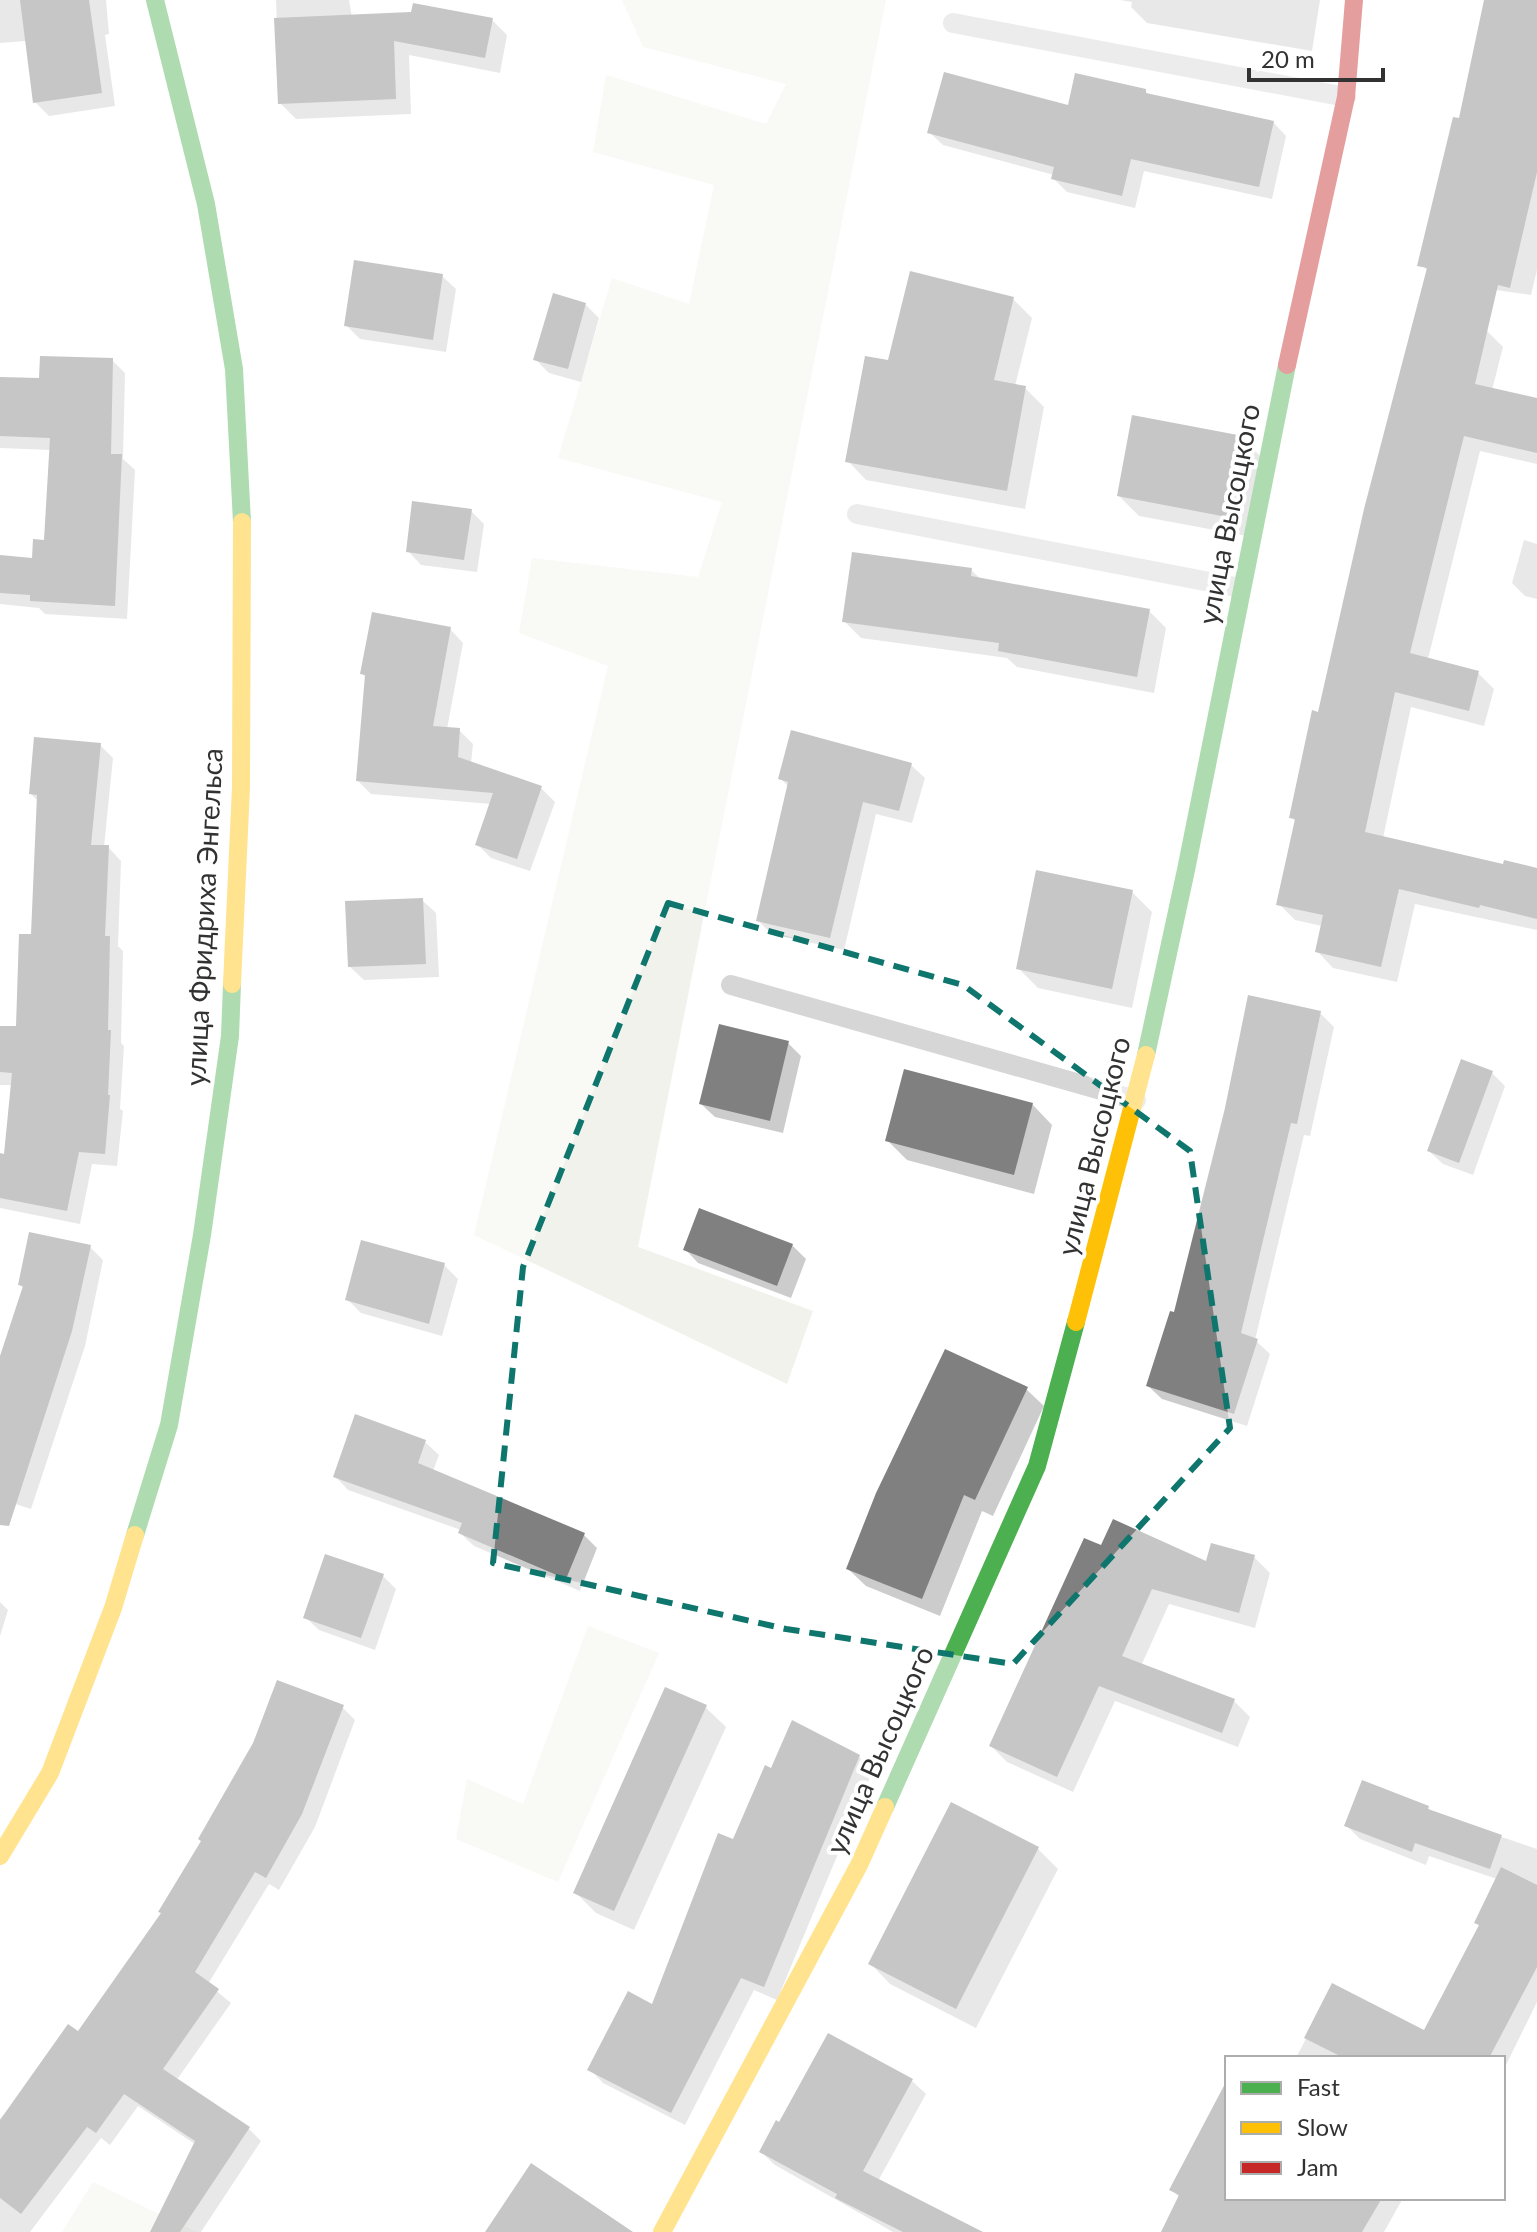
<svg xmlns="http://www.w3.org/2000/svg" width="1537" height="2232" font-family="Lato,sans-serif">
	<style>
		.green { fill: #f1f2ec }
		.shadow { fill: #0003 }
		.building { fill: #808080 }
		.lines { fill: none; stroke-linecap: round; stroke-linejoin: round }
		.lane { stroke: #d6d6d6; stroke-width: 20 }
		.fast { stroke: #4caf50; stroke-width: 18 }
		.slow { stroke: #ffc107; stroke-width: 18 }
		.jam { stroke: #c62828; stroke-width: 18 }
		.marked { fill: none; stroke: #0f766e; stroke-width: 6; stroke-dasharray: 16 10; stroke-linejoin: round }
		.labels { text-anchor: middle; dominant-baseline: central; stroke-width: 8; stroke-linejoin: round; paint-order: stroke }
		.street-label { font-size: 28px; fill: #323232; stroke: #fff }
	</style>
	<rect width="100%" height="100%" fill="#fff"/>
	<!-- green -->
	<path class="green" d="M622,0H886L638,1247L813,1311L787,1384L474,1235L608,666L519,633L532,558L698,577L722,502L558,458L612,278L689,304L714,185L593,152L606,75L766,124L786,84L643,47Z
		M588,1626L659,1653L558,1882L456,1839L467,1779L523,1804Z
		M93,2182L196,2232H62Z"/>
	<!-- shadow -->
	<path class="shadow" d="M0,0H106L109,34L105,35L115,106L49,116L35,102L26,41L0,43Z
		M276,0H349L352,17L492,20L507,35L500,73L409,55L411,114L296,119L280,103Z
		M1120,0H1320L1312,51L1147,23L1131,7L1132,2Z
		M1485,0H1537V270L1531,295L1439,282L1420,263L1461,121Z
		M1145,91L1150,96L1273,122L1286,136L1272,199L1144,171L1135,208L1067,192L1053,178L1054,175L943,145L929,132Z
		M442,276L456,289L446,352L360,339L346,325Z
		M1013,299L1032,318L1015,386L1025,388L1044,407L1025,509L866,480L848,461Z
		M585,304L599,318L581,382L549,373L535,359Z
		M1487,331L1503,347L1492,390L1537,400V464L1480,451L1428,659L1478,673L1494,689L1484,726L1411,707L1383,838L1505,867L1537,870V930L1415,904L1397,982L1333,968L1317,951L1322,926L1295,920L1279,904L1296,822L1291,817L1320,714Z
		M112,360L125,373L123,459L135,470L127,619L45,614L39,608L0,604V557L34,560L46,542L52,450L0,448V379L41,380Z
		M1242,437L1262,458L1247,536L1139,516L1119,496Z
		M471,511L484,524L477,572L421,565L408,551Z
		M1524,540L1537,544V599L1525,596L1512,583Z
		M971,570L982,580L1149,611L1166,628L1154,693L1017,667L1007,658L861,638L844,621Z
		M450,629L463,643L447,729L459,730L473,744L471,763L541,788L555,802L530,871L491,858L477,844L491,804L371,794L358,781L367,679L362,673Z
		M100,745L113,758L104,847H108L121,861L118,946L123,951L121,1043L124,1046L120,1109L123,1111L117,1166L92,1164L80,1224L0,1208V1155L5,1156L13,1085H0V1028H18L33,936L38,801L31,794Z
		M911,765L925,778L912,823L876,814L844,950L772,934L758,921L789,787L780,778Z
		M1132,892L1152,912L1132,1008L1038,988L1018,968Z
		M422,900L436,913L439,977L364,980L350,967Z
		M1320,1013L1334,1027L1310,1136L1304,1135L1255,1340L1270,1354L1247,1426L1162,1399L1148,1386L1176,1315Z
		M788,1043L801,1056L783,1133L715,1117L701,1104Z
		M1492,1073L1505,1086L1473,1175L1443,1164L1429,1151Z
		M1032,1104L1052,1125L1034,1194L907,1160L887,1140Z
		M792,1245L806,1259L791,1298L698,1263L685,1249Z
		M90,1247L103,1260L85,1346L31,1509L0,1499V1363L24,1289L20,1285Z
		M444,1265L458,1279L442,1336L361,1313L347,1299Z
		M1026,1389L1044,1406L993,1516L982,1511L940,1616L866,1586L848,1569Z
		M425,1442L439,1455L433,1471L584,1535L597,1548L580,1591L474,1546L460,1533L461,1530L348,1490L335,1476Z
		M1102,1547L1208,1564L1254,1557L1270,1573L1255,1628L1169,1604L1141,1666L1234,1701L1250,1717L1238,1747L1115,1701L1073,1792L1007,1762L991,1746Z
		M383,1576L396,1589L375,1650L319,1630L305,1617Z
		M0,1602L8,1610L0,1636Z
		M342,1707L355,1720L315,1827L279,1890L269,1884L208,1984L231,2003L176,2081L248,2128L261,2141L201,2232H153L195,2144L138,2106L110,2145L101,2138L30,2232H0V2119L78,2034Z
		M705,1707L726,1727L634,1930L596,1913L576,1893Z
		M859,1757L873,1770L777,2000L754,1990L685,2125L603,2083L590,2069L653,2006L772,1771Z
		M952,1805L1038,1849L1058,1869L976,2028L890,1984L870,1963Z
		M1428,1808L1434,1814L1537,1849V2002L1504,2069L1503,2058H1296L1333,1986L1425,2033L1480,1926L1476,1922L1497,1879L1429,1856L1426,1865L1360,1839L1346,1825Z
		M828,2036L912,2081L926,2094L878,2181L969,2232H893L775,2165L761,2152L779,2125Z
		M1227,2084V2198H1403L1384,2232H1163L1180,2198L1172,2190Z"/>
	<!-- building -->
	<path class="building" d="M20,0H89L102,93L33,103Z
		M1484,0H1537V172L1510,288L1498,285L1475,384L1537,398V453L1464,436L1410,653L1479,671L1469,711L1395,692L1365,832L1503,864L1504,860L1537,868V919L1480,905L1479,908L1399,889L1381,967L1315,952L1323,915L1276,905L1295,819L1289,818L1312,710L1318,712L1364,509L1427,268L1417,266L1453,117L1459,118Z
		M413,3L493,18L485,58L394,41L396,99L278,104L274,18L411,12Z
		M944,72L1068,105L1075,73L1146,89V93L1274,121L1259,187L1131,159L1122,196L1051,179L1054,167L927,133Z
		M354,260L443,274L433,340L344,326Z
		M910,271L1014,297L994,380L1026,386L1007,491L845,462L865,356L888,360Z
		M553,293L586,303L568,369L533,360Z
		M40,356L113,358L111,454H122L115,606L30,601V595L0,593V555L32,558L33,539L44,540L50,438L0,436V377L39,378Z
		M1132,415L1243,436L1227,517L1117,496Z
		M412,501L472,509L464,560L406,552Z
		M852,552L972,568L971,576L1150,609L1137,677L998,651L999,643L842,622Z
		M372,612L451,627L433,726L460,728L458,757L542,786L517,859L475,845L493,793L356,781L365,675L360,674Z
		M791,730L912,763L899,811L863,802L830,938L756,921L788,782L778,779Z
		M34,737L101,743L91,845H109L105,936H110L108,1030H111L108,1095H110L105,1154L79,1152L67,1211L0,1198V1153L4,1154L12,1073L0,1072V1026H16L19,934H31L37,795L29,794Z
		M1036,870L1133,890L1112,989L1016,969Z
		M423,898L426,964L348,967L345,901Z
		M1248,995L1321,1011L1297,1124L1291,1123L1241,1333L1258,1339L1234,1414L1146,1386L1170,1311L1174,1312L1225,1108Z
		M719,1024L789,1041L770,1121L699,1104Z
		M1461,1059L1493,1071L1459,1163L1427,1151Z
		M904,1069L1033,1103L1014,1175L885,1141Z
		M699,1208L793,1244L777,1286L683,1250Z
		M29,1232L91,1245L72,1331L9,1526L0,1525V1356L23,1286L18,1285Z
		M361,1240L445,1263L429,1324L345,1300Z
		M945,1349L1028,1387L975,1500L964,1495L922,1599L846,1569L876,1493Z
		M355,1414L426,1440L418,1463L585,1533L566,1579L458,1533L462,1523L333,1477Z
		M1113,1519L1206,1561L1211,1543L1255,1555L1239,1613L1152,1589L1122,1656L1235,1699L1222,1733L1099,1686L1057,1777L989,1746L1084,1538L1101,1545Z
		M325,1554L384,1574L361,1638L303,1618Z
		M277,1680L344,1705L302,1814L266,1878L255,1872L195,1972L219,1989L163,2069L250,2127L180,2232H150L195,2141L124,2094L96,2133L87,2127L21,2214L0,2198V2120L68,2024L78,2031L161,1913L158,1912L201,1841L198,1839L253,1743Z
		M665,1687L707,1705L614,1911L573,1893Z
		M792,1720L860,1755L764,1987L741,1978L671,2113L587,2070L628,1991L652,2004L718,1833L733,1839L765,1765L771,1768Z
		M1362,1780L1429,1806L1428,1809L1502,1835L1490,1869L1415,1843L1412,1852L1344,1826Z
		M951,1802L1039,1847L956,2009L868,1964Z
		M1501,1867L1537,1885V1967L1489,2058H1344L1304,2038L1332,1983L1424,2030L1479,1925L1474,1923Z
		M828,2033L913,2079L863,2171L983,2232H903L835,2198L837,2194L759,2152L776,2120L779,2122Z
		M1227,2080V2198H1382L1362,2232H1161L1179,2195L1169,2190Z
		M531,2163L633,2232H485Z"/>
	<g class="lines">
		<!-- lane -->
		<path class="lane" d="M953,23L1346,97
			M857,514L1241,588
			M731,985L1136,1100"/>
		<!-- fast -->
		<path class="fast" d="M155,0L206,204L234,369L242,522
			M1146,1055L1186,870L1287,365
			M135,1535L169,1425L202,1235L230,1036L232,984
			M885,1807L1037,1466L1076,1322"/>
		<!-- slow -->
		<path class="slow" d="M232,984L241,787L242,522
			M1076,1322L1146,1055
			M0,1856L50,1773L113,1608L135,1535
			M662,2232L859,1865L885,1807"/>
		<!-- jam -->
		<path class="jam" d="M1287,365L1346,97L1354,0"/>
	</g>
	<!-- marked area -->
	<path d="M0 0H1537V2232H0ZM668,903L963,985L1190,1151L1230,1428L1013,1664L786,1629L493,1563L523,1267Z" fill="#fff" fill-opacity=".55" fill-rule="evenodd"/>
	<path class="marked" d="M668,903L963,985L1190,1151L1230,1428L1013,1664L786,1629L493,1563L523,1267Z"/>
	<g class="labels">
		<!-- street labels -->
		<g class="street-label">
			<text transform="translate(1228 514) rotate(-79)">улица Высоцкого</text>
			<text transform="translate(203 917) rotate(-87)">улица Фридриха Энгельса</text>
			<text transform="translate(1093 1146) rotate(-76)">улица Высоцкого</text>
			<text transform="translate(879 1750) rotate(-66)">улица Высоцкого</text>
		</g>
	</g>
	<!-- legend -->
	<rect x="1225" y="2056" width="280" height="144" fill="#ffffff" stroke="#adadad" stroke-width="2"/>
	<rect x="1241" y="2082" width="40" height="12" fill="#4caf50" stroke="#adadad" stroke-width="2"/>
	<text x="1297" y="2096" font-size="24" fill="#323232">Fast</text>
	<rect x="1241" y="2122" width="40" height="12" fill="#ffc107" stroke="#adadad" stroke-width="2"/>
	<text x="1297" y="2136" font-size="24" fill="#323232">Slow</text>
	<rect x="1241" y="2162" width="40" height="12" fill="#c62828" stroke="#adadad" stroke-width="2"/>
	<text x="1297" y="2176" font-size="24" fill="#323232">Jam</text>
	<!-- scale -->
	<path d="M1249 68v12h134v-12" fill="none" stroke="#323232" stroke-width="4"/>
	<text x="1261" y="68" font-size="24" fill="#323232" stroke="#ffffff" stroke-width="6" paint-order="stroke">20 m</text>
</svg>
